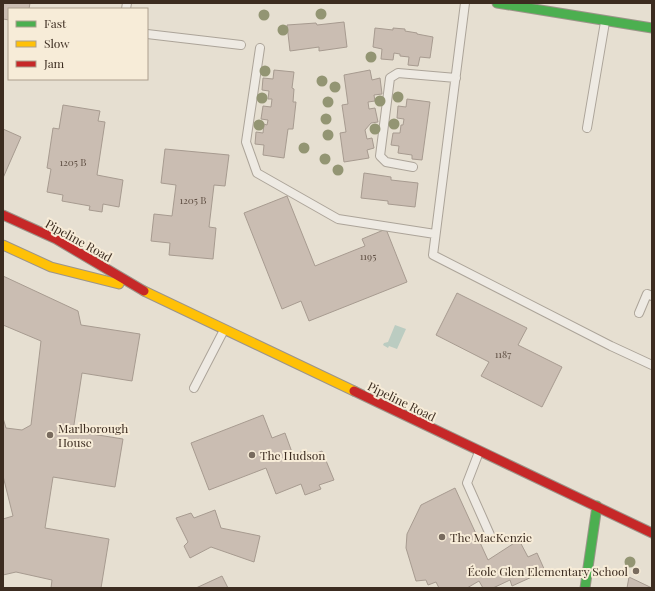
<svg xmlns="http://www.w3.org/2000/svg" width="655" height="591" font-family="'Playfair Display',serif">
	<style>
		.water { fill: #bbccc1 }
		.building { fill: #cabdb2; stroke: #a79b90 }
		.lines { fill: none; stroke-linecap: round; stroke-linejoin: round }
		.lane-casing { stroke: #aca499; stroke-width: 10 }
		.fast-casing { stroke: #9c9489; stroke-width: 11 }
		.slow-casing { stroke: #9c9489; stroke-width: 11 }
		.jam-casing { stroke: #9c9489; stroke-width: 11 }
		.lane { stroke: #eeeae3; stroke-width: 8 }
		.fast { stroke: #4caf50; stroke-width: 9 }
		.slow { stroke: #ffc107; stroke-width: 9 }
		.jam { stroke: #c62828; stroke-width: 9 }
		.tree { fill: #939573 }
		.poi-dot { fill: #786b5e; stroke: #f7ecd8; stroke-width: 1.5 }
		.labels { text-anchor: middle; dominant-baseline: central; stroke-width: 4; stroke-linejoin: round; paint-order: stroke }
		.number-label { font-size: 10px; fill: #605044 }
		.street-label { font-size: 12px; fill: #3c2c20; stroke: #f7ecd8 }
		.poi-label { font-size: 12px; fill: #3c2c20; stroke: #f7ecd8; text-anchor: start }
	</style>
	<rect width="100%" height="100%" fill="#e6dfd1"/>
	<!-- water -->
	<path class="water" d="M395,325L406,329L397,349L389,346L388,348L383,345L384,343L388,342Z"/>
	<!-- building -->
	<path class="building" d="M3,3H30L29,9H9V20L3,19Z
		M344,22L347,47L319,51V47L290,51L287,25L316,23L317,25Z
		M375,28L393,30V28L405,29V31L417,33V34L433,37L430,58L420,57L418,66L408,65L409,57L400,56V54L394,53L393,60L381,59L382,49L373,47Z
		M274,70L294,72L292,88L294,89L293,102H296L293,129H288L284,158L263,155L264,145L255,144L256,132L263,133L264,124L267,125L268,120L261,119L263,106L271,107L272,99H268L269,91L262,90L263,78L273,79Z
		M370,70L372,80L380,78L382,94L374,95L375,101L368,102L369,109L375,108L378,122L371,123L365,130L367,139L372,138L374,148L367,150L369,158L344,162L340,133L346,132L342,105L348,104L344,75Z
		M407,99L430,102L422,160L412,159V155L398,153L399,146L391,145L393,133H400L401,125H403L404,119L397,118L398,106L406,107Z
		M63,105L100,111L98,121L105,122L97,175L123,180L119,207L103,204L102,212L89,210L90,206L62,201L63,195L47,192L51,169L47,168L53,128L59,129Z
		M3,129L21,137L3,178Z
		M165,149L229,155L225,186L214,185L209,227L216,228L213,259L169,255L170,243L151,241L154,214L172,216L176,185L161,183Z
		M364,173L391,177V180L418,183L415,207L388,204V201L361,198Z
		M287,196L315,266L365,246L362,239L386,229L407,282L309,321L301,301L282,309L244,213Z
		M3,276L78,311L81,325L140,334L132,381L82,373L73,431L123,439L115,487L53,477L45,528L109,539L101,588H51L52,580L16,572L3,575V519L13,516L3,476V418L6,428L22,430L31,425L41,341L3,325Z
		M457,293L527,328L518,345L562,367L542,407L481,376L489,362L436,335Z
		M263,415L272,438L285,433L293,455L306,450L309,456L322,451L334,480L319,485L321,489L305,495L301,484L276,494L266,468L209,490L191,443Z
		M455,488L488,560L519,540L528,557L537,553L545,571L512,586L510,580L493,588H483L479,581L467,588H439L436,582L428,585L426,580L416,581L406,548L407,534L421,505Z
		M215,510L221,528L260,536L254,562L211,547L190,558L184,546L188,542L176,518L191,513L194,518Z
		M222,576L228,588H196Z
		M629,577L652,588H627Z"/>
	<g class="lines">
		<defs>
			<path id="lane" d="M465,3L433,255L611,346L652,365
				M126,9L127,3
				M147,34L241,45
				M260,48L246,142L257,173L338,219L435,234
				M587,128L605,22
				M413,167L386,162L380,156L390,78L398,73L456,78
				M639,313L647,294L652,296
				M194,388L224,330
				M479,452L467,483L491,537"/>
			<path id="fast" d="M497,3L652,28
				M585,588L597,506"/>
			<path id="slow" d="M3,245L51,267L119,284
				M144,291L354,391"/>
			<path id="jam" d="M3,215L56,239L144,291
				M354,391L652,533"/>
		</defs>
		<!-- lane casing -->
		<use href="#lane" class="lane-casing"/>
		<!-- fast casing -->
		<use href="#fast" class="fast-casing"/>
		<!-- slow casing -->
		<use href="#slow" class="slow-casing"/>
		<!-- jam casing -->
		<use href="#jam" class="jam-casing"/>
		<!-- lane -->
		<use href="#lane" class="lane"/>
		<!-- fast -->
		<use href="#fast" class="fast"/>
		<!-- slow -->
		<use href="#slow" class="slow"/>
		<!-- jam -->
		<use href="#jam" class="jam"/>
	</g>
	<!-- trees -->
	<g class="tree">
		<circle cx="321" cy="14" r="5.5"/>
		<circle cx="264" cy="15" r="5.5"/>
		<circle cx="283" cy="30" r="5.5"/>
		<circle cx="371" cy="57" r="5.5"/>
		<circle cx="265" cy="71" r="5.5"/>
		<circle cx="322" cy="81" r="5.5"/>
		<circle cx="335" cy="87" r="5.5"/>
		<circle cx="398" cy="97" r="5.5"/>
		<circle cx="262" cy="98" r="5.5"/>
		<circle cx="380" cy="101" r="5.5"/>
		<circle cx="328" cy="102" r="5.5"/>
		<circle cx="326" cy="119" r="5.5"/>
		<circle cx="394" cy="124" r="5.5"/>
		<circle cx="259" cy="125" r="5.5"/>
		<circle cx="375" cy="129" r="5.5"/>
		<circle cx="328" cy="135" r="5.5"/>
		<circle cx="304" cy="148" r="5.5"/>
		<circle cx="325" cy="159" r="5.5"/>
		<circle cx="338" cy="170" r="5.5"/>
		<circle cx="630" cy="562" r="5.5"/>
	</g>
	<!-- markers -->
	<g class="poi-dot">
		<circle cx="50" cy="435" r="4"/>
		<circle cx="252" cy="455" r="4"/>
		<circle cx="442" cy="537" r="4"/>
		<circle cx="636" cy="571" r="4"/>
	</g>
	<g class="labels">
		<!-- number labels -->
		<g class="number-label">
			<text x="73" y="162">1205 B</text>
			<text x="193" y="200">1205 B</text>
			<text x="368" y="256">1195</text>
			<text x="503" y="354">1187</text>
		</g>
		<!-- street labels -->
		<g class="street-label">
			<text transform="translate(79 240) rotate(29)">Pipeline Road</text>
			<text transform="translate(402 401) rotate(26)">Pipeline Road</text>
		</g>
		<!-- poi labels -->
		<g class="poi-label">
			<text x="58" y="428">Marlborough<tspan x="58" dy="14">House</tspan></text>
			<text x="260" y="455">The Hudson</text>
			<text x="450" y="537">The MacKenzie</text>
			<text x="628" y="571" text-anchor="end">École Glen Elementary School</text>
		</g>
	</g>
	<!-- border -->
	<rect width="655" height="591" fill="none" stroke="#3c2c20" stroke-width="8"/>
	<!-- legend -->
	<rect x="8" y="8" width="140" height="72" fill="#f7ecd8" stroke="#ac9f8e"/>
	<rect x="16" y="21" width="20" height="6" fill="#4caf50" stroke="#ac9f8e"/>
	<text x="44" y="28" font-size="12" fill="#3c2c20">Fast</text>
	<rect x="16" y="41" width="20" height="6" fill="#ffc107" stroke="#ac9f8e"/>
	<text x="44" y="48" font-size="12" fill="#3c2c20">Slow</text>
	<rect x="16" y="61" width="20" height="6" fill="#c62828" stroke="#ac9f8e"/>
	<text x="44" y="68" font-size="12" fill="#3c2c20">Jam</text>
</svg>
